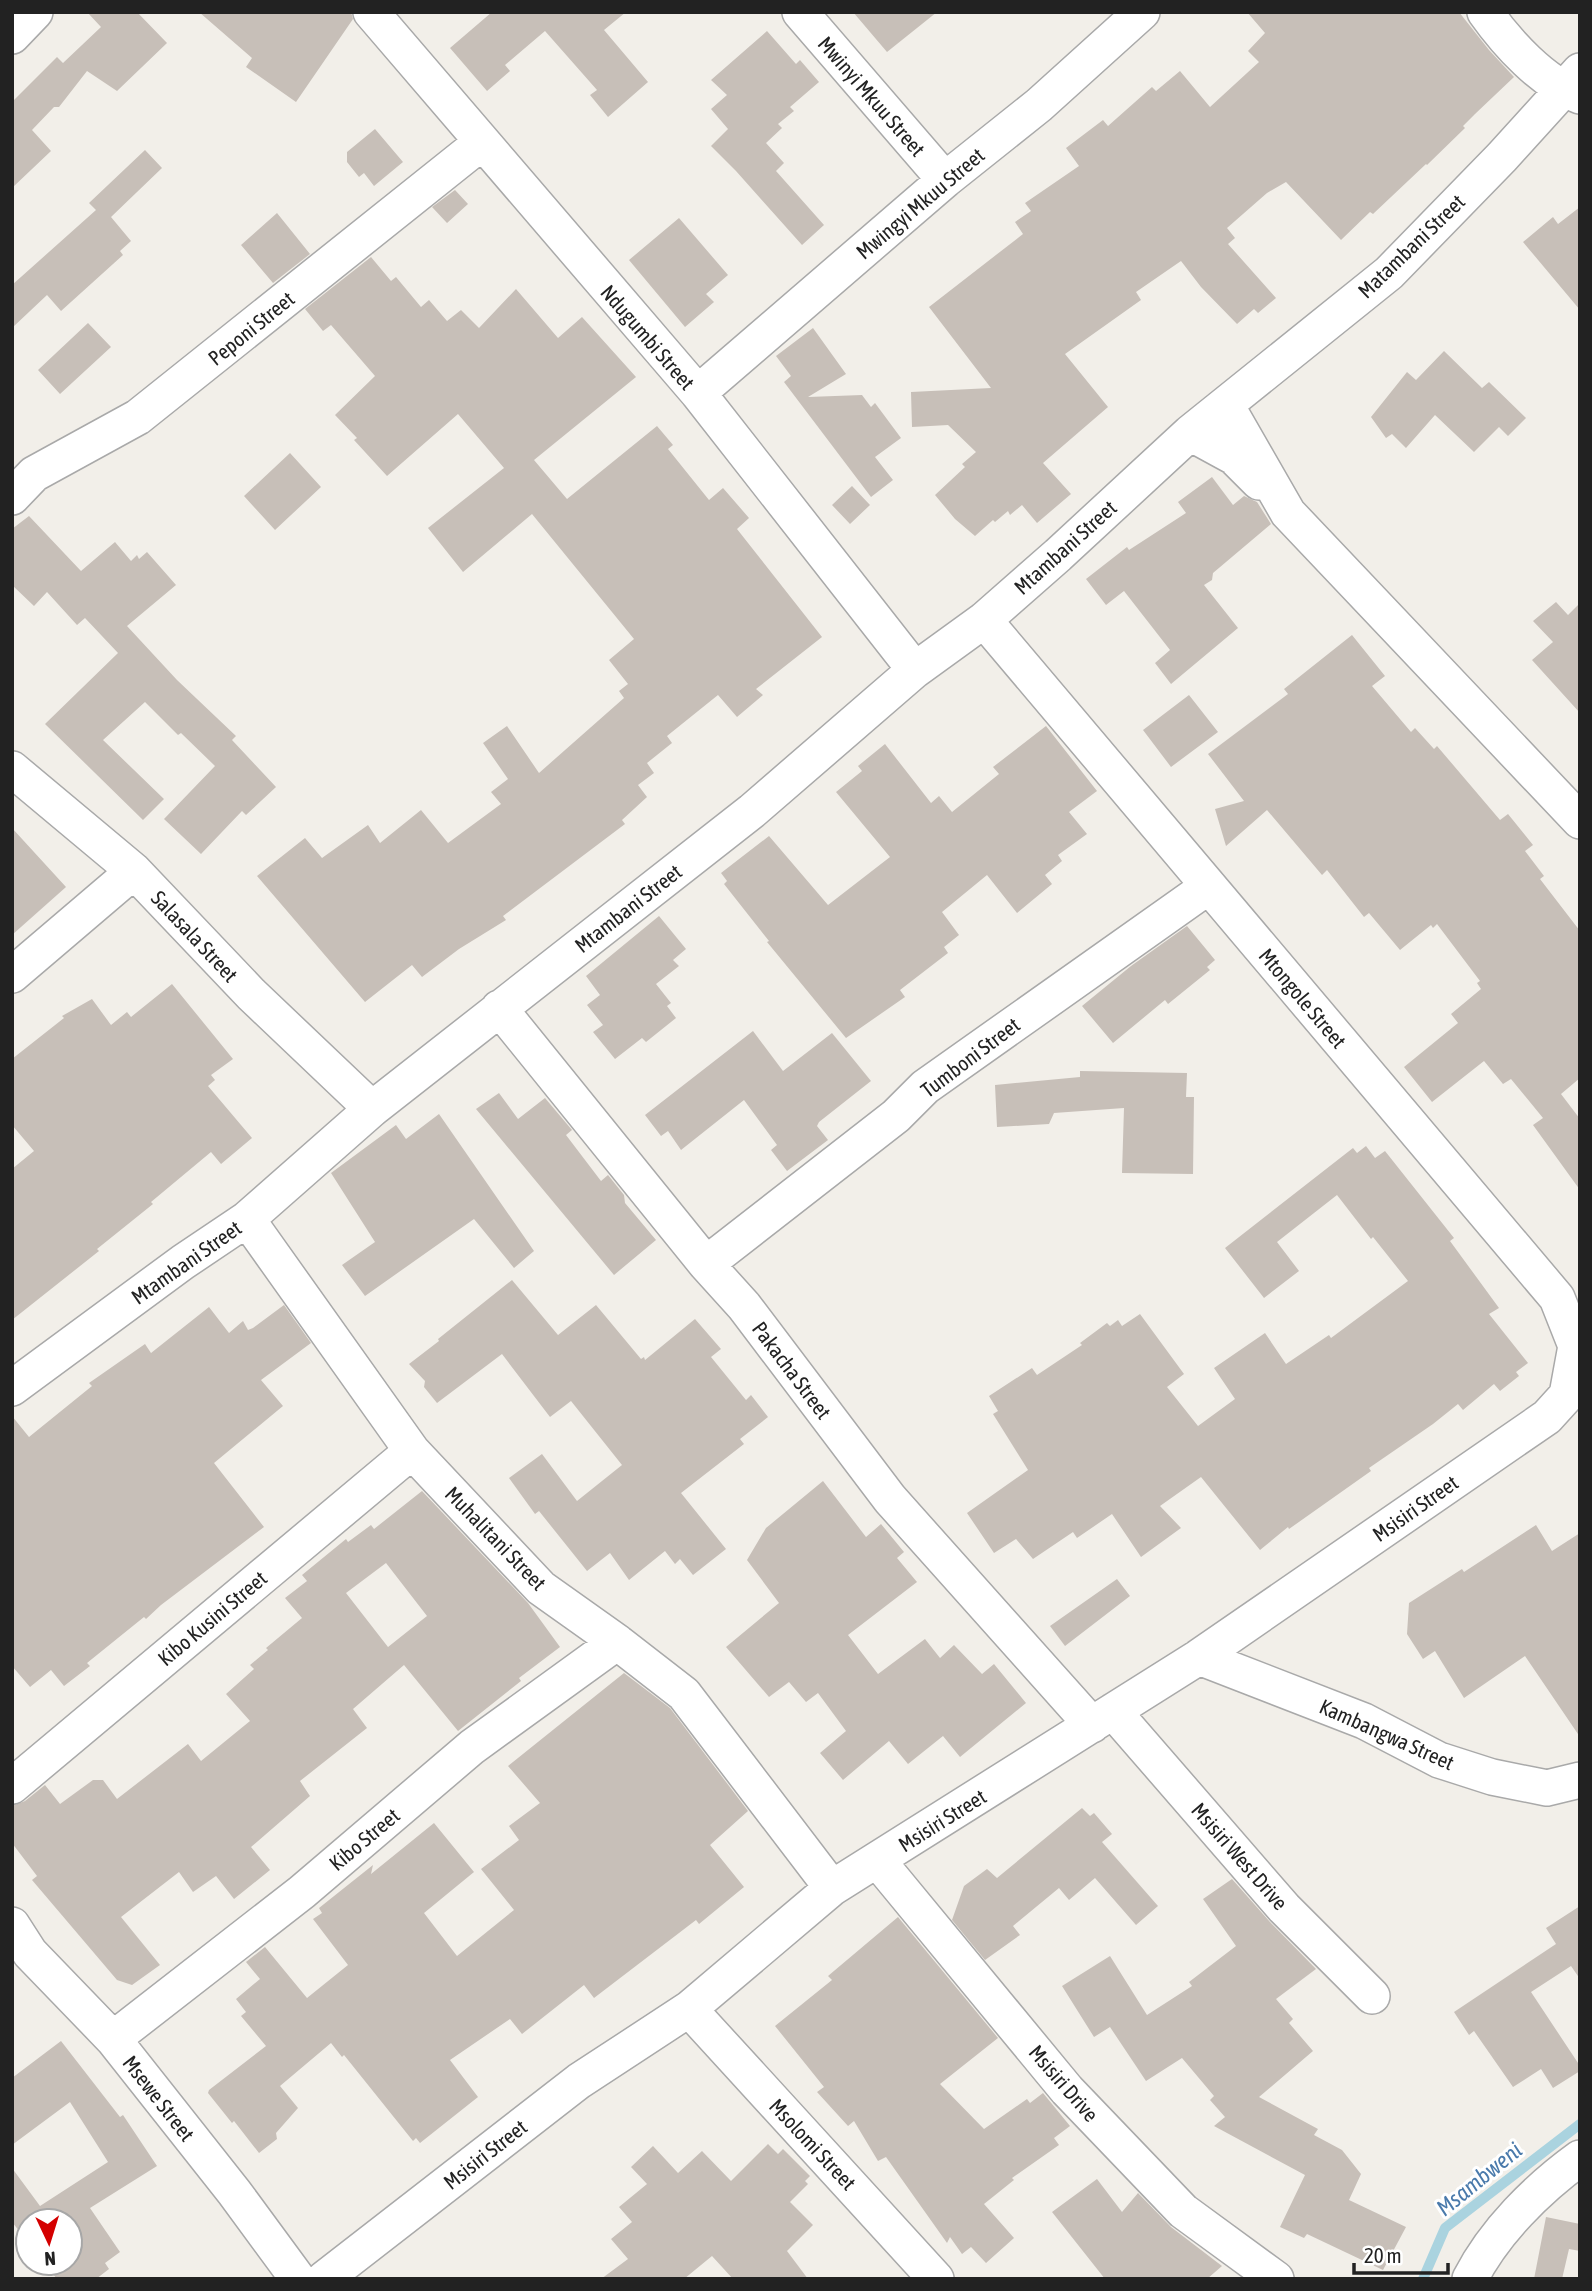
<svg xmlns="http://www.w3.org/2000/svg" width="1592" height="2291" font-family="'Asap Condensed',sans-serif">
	<style>
		.lines { fill: none; stroke-linecap: round; stroke-linejoin: round }
		.stream { stroke: #aad3df; stroke-width: 10 }
		.building { fill: #c7bfb8; fill-rule: evenodd }
		.minor-casing { stroke: #a9a9a9; stroke-width: 38 }
		.minor { stroke: #fff; stroke-width: 35 }
		.labels { text-anchor: middle; dominant-baseline: central; stroke-width: 6; stroke-linejoin: round; paint-order: stroke }
		.street-label { font-size: 21px; fill: #222; stroke: #fff }
		.water-label { font-size: 23px; font-style: italic; fill: #4a7aab; stroke: #fff }
	</style>
	<rect width="100%" height="100%" fill="#f2efe9"/>
	<g class="lines">
		<!-- stream -->
		<path class="stream" d="M1423,2279L1445,2228L1580,2124"/>
	</g>
	<!-- building -->
	<path class="building" d="M87,12H137L167,43L117,91L87,71L59,107H54L32,130L51,151L12,188V102L57,57L63,63L101,27Z
		M199,12H351L353,19L296,102L246,67L252,58Z
		M492,12H626L604,30L648,82L608,117L590,95L597,90L545,31L505,65L510,71L487,91L450,48Z
		M853,12H937L887,52Z
		M1247,12H1459L1489,50L1514,77L1475,114L1463,126L1465,128L1427,165L1426,164L1373,214L1370,212L1341,240L1286,182L1267,193L1227,228L1235,238L1228,244L1276,298L1258,313L1254,309L1237,324L1201,287L1181,261L1136,292L1141,300L1065,354L1108,407L1043,463L1071,494L1037,523L1022,505L1010,515L1008,511L995,522L993,520L975,536L955,519L935,495L965,467L962,464L976,452L948,425L912,427L911,392L991,388L929,307L1023,234L1015,222L1031,211L1025,203L1079,166L1066,148L1103,120L1108,126L1152,87L1156,91L1180,71L1210,107L1259,62L1248,51L1265,33Z
		M767,31L796,64L800,60L819,82L790,107L794,111L778,124L782,128L766,143L784,163L776,171L824,225L802,245L736,171L711,146L728,129L711,109L727,95L711,80Z
		M375,129L403,162L374,186L364,173L359,177L347,162V152Z
		M145,150L162,168L111,217L131,241L120,251L123,255L61,311L47,295L12,328V285L96,210L89,203Z
		M455,190L468,204L447,223L432,207Z
		M1580,207V310L1523,242L1553,217L1558,224Z
		M277,213L310,254L273,283L241,245Z
		M679,218L728,275L706,294L714,302L685,327L629,260Z
		M371,257L391,281L396,277L421,307L429,300L447,321L461,310L479,328L516,289L558,338L582,317L636,377L534,460L567,499L657,426L673,445L668,449L709,500L723,488L749,518L737,529L822,637L756,689L763,695L737,717L718,695L667,736L672,743L647,763L654,773L638,785L647,797L622,820L625,824L503,916L506,920L459,949L422,977L412,965L365,1002L257,876L305,838L322,858L368,825L380,843L421,810L448,843L501,804L491,792L508,779L483,743L507,726L539,773L624,698L619,691L628,684L609,660L634,639L532,514L463,572L428,528L504,468L458,414L387,476L354,440L357,438L335,415L375,376L331,325L323,331L305,309Z
		M88,323L111,347L60,394L38,370Z
		M813,328L846,374L808,397L862,395L871,407L875,403L901,438L875,457L893,480L871,497L784,382L791,376L776,356Z
		M1444,351L1482,388L1489,382L1526,418L1508,436L1499,427L1474,452L1435,415L1406,448L1392,434L1386,438L1371,417L1407,372L1416,380Z
		M290,453L321,487L275,530L244,496Z
		M1212,477L1233,505L1244,496L1257,502L1271,524L1213,573L1212,580L1204,585L1238,628L1171,684L1155,663L1170,650L1124,591L1106,605L1086,579L1127,547L1129,550L1186,513L1178,502Z
		M852,486L870,505L850,524L832,505Z
		M29,516L81,571L115,542L131,561L137,555L139,559L147,552L176,585L127,626L177,680L236,736L232,740L276,787L246,815L242,811L201,854L164,819L215,766L181,733L178,735L145,702L103,740L164,799L143,820L45,724L118,653L85,618L77,625L47,592L34,606L12,585V529Z
		M1556,602L1568,615L1580,603V713L1532,660L1553,642L1533,621Z
		M1352,635L1385,676L1372,686L1411,732L1415,728L1434,749L1437,746L1500,820L1508,814L1533,845L1525,851L1544,876L1540,879L1580,931V1078L1561,1094L1580,1119V1190L1533,1125L1543,1118L1511,1079L1503,1084L1484,1061L1432,1102L1404,1067L1458,1023L1451,1014L1481,989L1477,983L1480,981L1437,924L1433,928L1431,925L1400,950L1369,913L1364,917L1327,870L1322,875L1267,810L1226,846L1215,809L1244,801L1208,754L1288,694L1284,689Z
		M1189,695L1218,732L1171,767L1143,730Z
		M1046,726L1097,791L1069,812L1087,834L1058,855L1062,861L1045,875L1052,884L1017,913L987,875L942,912L959,935L944,947L948,953L900,990L905,997L846,1038L767,942L769,941L724,884L727,881L721,873L769,836L828,905L890,857L836,792L862,771L858,766L885,744L931,803L939,796L952,812L999,774L993,767Z
		M12,828L66,887L12,935Z
		M659,916L686,949L673,960L679,966L656,984L671,1003L667,1006L676,1018L646,1042L642,1038L615,1059L593,1032L603,1025L587,1005L600,995L586,976Z
		M1187,926L1215,960L1207,967L1210,970L1168,1004L1165,1000L1113,1043L1082,1006L1131,966Z
		M172,984L233,1059L211,1075L215,1080L208,1086L252,1138L221,1164L211,1152L151,1202L153,1204L97,1249L99,1251L12,1320V1169L34,1151L12,1125V1059L64,1018L62,1016L92,999L111,1025L127,1012L131,1017Z
		M753,1031L783,1071L832,1033L871,1081L819,1122L817,1126L828,1140L787,1171L771,1150L777,1145L744,1100L681,1150L668,1131L661,1136L645,1115Z
		M1080,1071L1187,1073L1186,1097H1194L1193,1174L1122,1173L1124,1108L1054,1113L1049,1124L997,1127L995,1085L1080,1077Z
		M499,1093L518,1119L545,1098L572,1130L566,1135L601,1181L608,1175L624,1195L625,1203L656,1240L614,1275L476,1109Z
		M439,1114L534,1251L514,1268L474,1219L365,1296L342,1265L375,1242L331,1173L396,1125L406,1139Z
		M1366,1146L1375,1158L1385,1151L1454,1238L1450,1241L1499,1308L1489,1314L1528,1363L1516,1372L1519,1376L1500,1391L1494,1384L1463,1410L1458,1404L1433,1424L1369,1468L1371,1471L1289,1529L1288,1527L1260,1550L1201,1477L1160,1506L1181,1528L1141,1557L1112,1514L1077,1538L1073,1532L1033,1559L1016,1539L994,1553L967,1513L1028,1470L993,1414L998,1411L989,1396L1032,1368L1037,1375L1082,1345L1080,1343L1107,1323L1110,1326L1118,1320L1122,1326L1140,1314L1184,1374L1167,1387L1198,1426L1235,1399L1214,1368L1265,1333L1286,1364L1329,1335L1331,1338L1408,1281L1373,1237L1371,1239L1337,1195L1277,1242L1299,1271L1264,1298L1225,1248L1353,1148L1357,1153Z
		M512,1280L558,1335L596,1305L641,1359L644,1357L645,1360L695,1319L721,1349L711,1357L746,1400L751,1395L768,1417L740,1439L744,1444L681,1493L726,1549L693,1575L680,1559L675,1564L665,1551L629,1580L610,1553L587,1571L539,1511L535,1514L509,1478L542,1454L577,1501L622,1465L571,1401L550,1417L502,1354L437,1403L424,1387L425,1381L409,1364L439,1341L438,1339Z
		M284,1305L311,1343L261,1380L283,1406L214,1463L264,1527L161,1605L146,1619L144,1617L87,1663L90,1666L64,1686L51,1670L30,1687L12,1666V1416L29,1437L92,1386L89,1383L145,1344L151,1353L209,1307L229,1333L243,1321L248,1330L253,1328Z
		M823,1481L866,1537L881,1524L904,1552L897,1558L917,1582L848,1635L878,1674L925,1639L940,1658L954,1645L982,1674L994,1664L1026,1703L960,1757L943,1736L908,1764L889,1741L843,1780L820,1753L846,1731L818,1693L806,1702L789,1682L769,1697L726,1647L779,1603L747,1560L766,1528Z
		M422,1491L528,1603L560,1647L519,1678L521,1681L458,1731L404,1665L353,1709L367,1728L300,1781L310,1796L251,1847L270,1870L234,1899L216,1876L193,1892L179,1872L121,1917L160,1965L132,1985L117,1980L32,1880L37,1876L12,1843V1806L25,1801L45,1785L60,1804L93,1780H103L117,1799L188,1744L201,1761L250,1721L226,1694L254,1669L250,1665L268,1650L266,1648L302,1618L285,1598L307,1581L302,1575L346,1539L348,1542L371,1525L374,1529ZM386,1563L427,1616L388,1647L346,1593Z
		M1536,1525L1552,1551L1580,1533V1737L1525,1656L1464,1698L1435,1651L1423,1659L1407,1634L1409,1603L1462,1569L1464,1572Z
		M1117,1579L1130,1596L1065,1646L1050,1626Z
		M624,1673L670,1708L748,1811L710,1845L744,1887L699,1924L696,1920L594,1998L584,1985L522,2034L510,2019L450,2060L478,2097L420,2143L416,2138L413,2141L344,2055L342,2057L331,2043L280,2086L298,2108L276,2133L277,2139L259,2153L234,2121L232,2123L208,2093L209,2090L266,2046L241,2016L246,2012L236,1999L260,1979L246,1962L265,1947L307,1998L348,1965L313,1919L322,1913L319,1908L373,1865L371,1874L434,1823L474,1872L424,1913L457,1956L514,1910L481,1869L519,1840L509,1826L540,1803L508,1766Z
		M1082,1808L1090,1816L1094,1813L1112,1834L1102,1842L1158,1906L1136,1925L1095,1878L1069,1900L1059,1888L1013,1926L1020,1935L985,1960L952,1920L964,1886L987,1869L997,1878Z
		M1232,1879L1270,1922L1316,1969L1276,1999L1293,2019L1289,2023L1313,2051L1259,2097L1318,2129L1314,2135L1342,2150L1361,2174L1349,2200L1406,2227L1383,2270L1307,2234L1304,2238L1280,2227L1305,2175L1214,2126L1225,2117L1210,2100L1214,2096L1182,2058L1146,2081L1110,2027L1094,2037L1062,1986L1110,1956L1147,2015L1192,1986L1189,1982L1236,1946L1203,1899Z
		M1580,1906V1979L1571,1966L1531,1992L1580,2066V2071L1553,2088L1541,2069L1513,2087L1474,2031L1469,2035L1454,2012L1556,1944L1546,1928Z
		M898,1917L998,2038L940,2084L984,2129L1027,2099L1030,2103L1043,2093L1070,2126L1054,2138L1059,2145L1012,2178L1014,2180L984,2204L1014,2238L986,2263L971,2247L962,2254L950,2237L947,2243L886,2157L878,2161L854,2121L848,2126L817,2092L824,2087L775,2026L832,1980L828,1976Z
		M61,2041L120,2117L123,2115L157,2166L90,2208L120,2252L105,2263L109,2269L96,2279H57L44,2263H70V2221H28V2242L12,2222V2168L40,2206L108,2162L70,2102L12,2145V2078Z
		M768,2144L778,2154L783,2149L810,2176L805,2181L808,2184L790,2202L813,2225L787,2251L808,2279H733L712,2256L684,2279H601L628,2259L611,2239L632,2222L619,2207L647,2184L631,2167L653,2146L678,2173L702,2151L731,2181Z
		M1097,2179L1122,2212L1138,2193L1171,2227L1222,2266L1207,2279H1105L1052,2212Z
		M1546,2217L1580,2224V2251L1569,2249L1562,2279H1534Z"/>
	<g class="lines">
		<defs>
			<path id="minor" d="M371,12L698,393L915,670
				M800,12L945,180
				M1485,12C1507,43 1543,83 1580,96
				M12,36L35,12
				M698,393L945,180L1039,105L1142,12
				M1226,405L1288,513L1580,821
				M1190,433L1234,457L1259,482
				M12,497L34,474L138,417L481,143
				M984,620L1557,1298L1576,1346L1567,1395
				M12,769L134,871L251,994L372,1109
				M12,975L134,871
				M499,1008L706,1264L744,1306L890,1499L1092,1725
				M247,1219L412,1451L541,1588L617,1642L684,1694L832,1888
				M706,1264L896,1116L925,1087L1209,886
				M12,1388L183,1262L247,1219L372,1109L752,811L915,670L984,620L1058,555L1190,433L1389,273L1502,157L1580,71
				M1199,1657L1364,1721L1439,1760L1492,1777L1547,1788L1580,1780
				M1113,1711L1284,1908L1372,1996
				M12,1786L412,1451
				M878,1861L1067,2090L1183,2211L1276,2279
				M12,1925L30,1953L113,2039L234,2192L298,2279
				M689,2009L936,2279
				M113,2039L302,1892L472,1747L617,1642
				M324,2279L579,2081L689,2009L832,1888L1199,1657L1547,1417L1567,1395L1580,1388
				M1470,2279C1494,2232 1537,2189 1580,2158"/>
		</defs>
		<!-- minor casing -->
		<use href="#minor" class="minor-casing"/>
		<!-- minor -->
		<use href="#minor" class="minor"/>
	</g>
	<g class="labels">
		<!-- street labels -->
		<g class="street-label">
			<text transform="translate(872 96) rotate(49)">Mwinyi Mkuu Street</text>
			<text transform="translate(920 203) rotate(-40)">Mwingyi Mkuu Street</text>
			<text transform="translate(1411 246) rotate(-44)">Matambani Street</text>
			<text transform="translate(251 328) rotate(-39)">Peponi Street</text>
			<text transform="translate(648 337) rotate(49)">Ndugumbi Street</text>
			<text transform="translate(1065 547) rotate(-42)">Mtambani Street</text>
			<text transform="translate(628 908) rotate(-38)">Mtambani Street</text>
			<text transform="translate(195 936) rotate(47)">Salasala Street</text>
			<text transform="translate(1303 998) rotate(50)">Mtongole Street</text>
			<text transform="translate(970 1057) rotate(-37)">Tumboni Street</text>
			<text transform="translate(186 1262) rotate(-35)">Mtambani Street</text>
			<text transform="translate(792 1370) rotate(53)">Pakacha Street</text>
			<text transform="translate(1415 1508) rotate(-35)">Msisiri Street</text>
			<text transform="translate(496 1538) rotate(46)">Muhalitani Street</text>
			<text transform="translate(212 1618) rotate(-40)">Kibo Kusini Street</text>
			<text transform="translate(1387 1734) rotate(24)">Kambangwa Street</text>
			<text transform="translate(942 1820) rotate(-32)">Msisiri Street</text>
			<text transform="translate(364 1839) rotate(-40)">Kibo Street</text>
			<text transform="translate(1240 1856) rotate(49)">Msisiri West Drive</text>
			<text transform="translate(1064 2083) rotate(49)">Msisiri Drive</text>
			<text transform="translate(159 2098) rotate(52)">Msewe Street</text>
			<text transform="translate(813 2144) rotate(47)">Msolomi Street</text>
			<text transform="translate(485 2154) rotate(-38)">Msisiri Street</text>
		</g>
		<!-- water labels -->
		<g class="water-label">
			<text transform="translate(1479 2179) rotate(-39)">Msambweni</text>
		</g>
	</g>
	<!-- border -->
	<rect width="1592" height="2291" fill="none" stroke="#222222" stroke-width="28"/>
	<!-- north arrow -->
	<g transform="translate(49 2242) rotate(176)"><circle r="33" fill="#ffffff" stroke="#a7a7a7" stroke-width="2"/>
	<path d="M0-5L12 26L0 18L-12 26Z" fill="#d40000"/>
	<text y="-10" font-size="19" font-weight="bold" text-anchor="middle" fill="#222222">N</text>
	</g>
	<!-- scale -->
	<path d="M1354 2263v10h94v-10" fill="none" stroke="#222222" stroke-width="3.5"/>
	<text x="1364" y="2263" font-size="21" fill="#222222" stroke="#ffffff" stroke-width="5" paint-order="stroke">20 m</text>
</svg>
